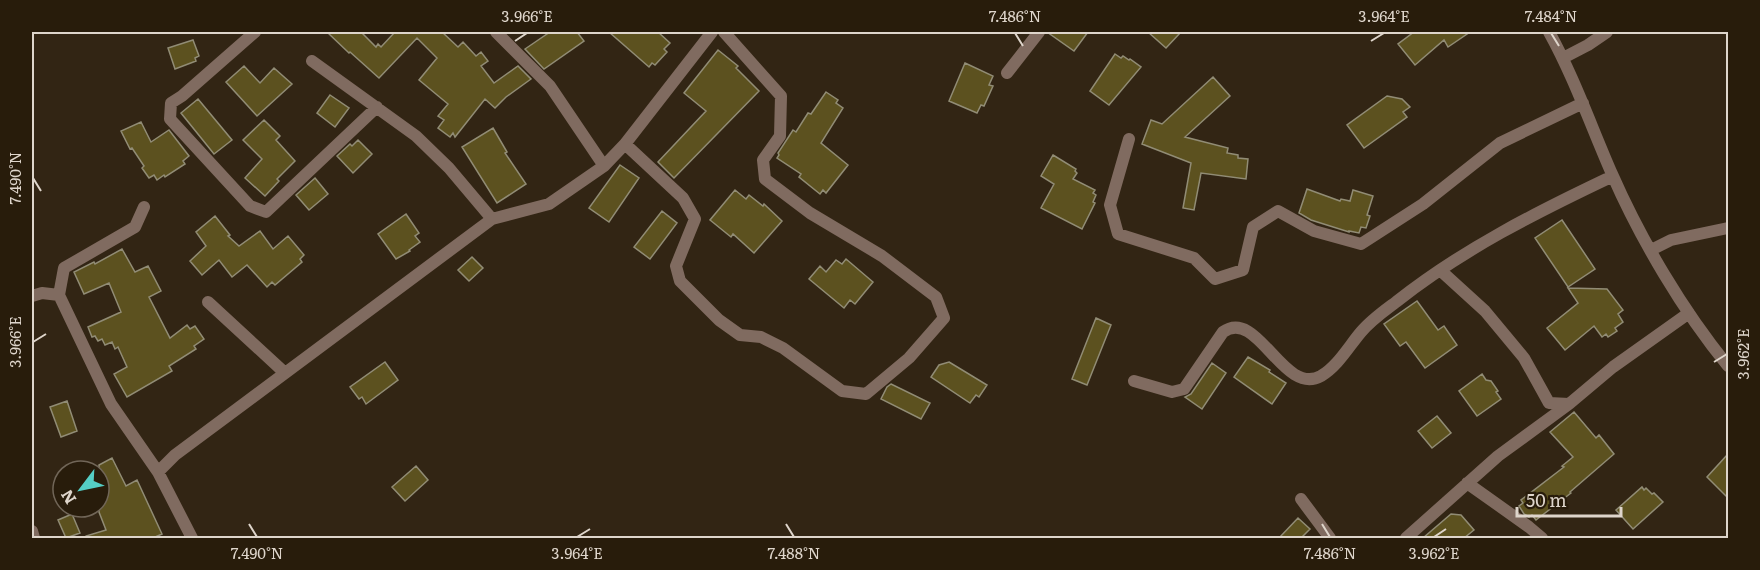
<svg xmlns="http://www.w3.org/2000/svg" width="1760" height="570" font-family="Literata,serif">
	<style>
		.building { fill: #5c511f; stroke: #918c75; stroke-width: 1.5 }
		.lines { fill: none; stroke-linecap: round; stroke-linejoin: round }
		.minor { stroke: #806b60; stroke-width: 12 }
		.ticks { fill: none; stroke: #ded5cb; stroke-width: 2 }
		.neatline { fill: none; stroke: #ded5cb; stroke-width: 2 }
		.ticks-label { font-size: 15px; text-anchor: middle; fill: #ded5cb }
	</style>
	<rect width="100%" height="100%" fill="#322514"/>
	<!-- building -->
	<path class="building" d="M327,32H361L376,47L378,44L381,47L395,32H442L458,47L463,42L476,56L481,52L488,61L481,66L494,83L518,66L531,79L506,97L495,108L485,99L455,137L453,133L450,137L438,128L444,120L438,116L448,104L419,80L437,58L417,38L379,78L350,52L349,53Z
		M550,32H577L584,41L544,69L525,49Z
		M609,32H658L670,43L664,49L667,52L655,65L652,63L649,67Z
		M1047,32H1088L1074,51Z
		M1148,32H1181L1166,48Z
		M1414,32H1470L1448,47L1444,40L1415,65L1398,44Z
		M193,40L199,56L195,58L196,61L175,69L168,48Z
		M718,50L738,66L736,68L759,91L674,178L658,162L706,111L684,93Z
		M1115,54L1121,58L1123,56L1129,60L1130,59L1141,67L1109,105L1090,91Z
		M965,63L993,76L989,85L993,86L984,106L981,105L977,113L949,101Z
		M244,66L260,83L274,68L292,84L257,116L226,82Z
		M1213,77L1230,96L1185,137L1228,148L1227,153L1238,155V158L1248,159L1246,179L1201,173L1194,210L1183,208L1191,163L1142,144L1151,120L1162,124Z
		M826,92L838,100L836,103L843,108L821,143L848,165L826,193L823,190L820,194L799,177L801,174L777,158L779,155L778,153L793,130L796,132L808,113L811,114Z
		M330,95L349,108L335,127L317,113Z
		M1387,96L1402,99L1410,107L1403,112L1407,117L1364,148L1347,125Z
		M198,99L232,140L214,154L181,113Z
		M264,120L280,136L276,140L295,161L277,179L279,181L265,196L245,178L262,159L243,140Z
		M141,122L151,142L169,130L189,156L183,161L185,164L165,177L164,175L157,180L154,175L149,178L142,168L144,166L132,148L130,149L121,131Z
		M493,128L507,152L505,153L526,184L497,203L462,147Z
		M358,140L372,154L353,173L337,156L350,144L352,146Z
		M1053,155L1076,169L1075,171L1077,173L1073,179L1095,190L1093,193L1096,195L1093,202L1095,203L1082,229L1041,208L1054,184L1041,176Z
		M620,165L639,178L609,222L589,208Z
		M315,178L328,194L309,210L296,195Z
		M1307,189L1340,201L1341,199L1350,201L1353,190L1373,196L1367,215L1370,216L1366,228L1361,227L1359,233L1349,231V232L1311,220L1299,213Z
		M735,190L746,199L749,195L763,206L764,204L782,221L754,253L733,234L731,237L710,220Z
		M662,211L677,223L650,259L634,247Z
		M406,214L419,233L415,236L420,242L409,250L410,251L396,259L378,234Z
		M215,216L230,235L228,236L239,246L260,231L273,249L288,236L304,255L300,259L302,262L275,285L272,282L267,287L247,265L232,277L219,260L202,275L190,261L206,246L196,232Z
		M1562,220L1595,269L1568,287L1535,238Z
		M122,249L135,272L148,266L161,291L149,297L170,338L187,325L190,329L195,326L204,339L194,346L196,349L169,366L172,371L127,397L114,374L127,367L118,347L115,349L112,342L105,345L102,339L98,341L95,336L92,337L88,327L121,312L109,283L84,294L74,272L94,262L95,264Z
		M472,257L483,268L469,281L458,270Z
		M846,259L873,282L855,304L850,300L844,308L809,279L820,266L826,272L836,260L842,264Z
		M1568,288L1607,289L1623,310L1618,314L1623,322L1615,328L1617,331L1608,337L1606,334L1602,337L1594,326L1565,350L1547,328L1578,303Z
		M1417,301L1438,330L1444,326L1457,345L1425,368L1406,342L1400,346L1384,324Z
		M1096,318L1111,325L1087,385L1072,379Z
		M1248,357L1270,370L1269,372L1286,383L1272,404L1234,377Z
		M385,362L398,380L366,404L362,397L359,399L350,387Z
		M949,362L987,385L979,397L976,395L970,403L931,377L939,365Z
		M1212,363L1226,373L1202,409L1185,397L1191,394Z
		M1482,374L1486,380L1491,381L1498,391L1496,392L1501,399L1477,416L1459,391Z
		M891,384L930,403L921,419L881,399L887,387Z
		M67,401L77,431L61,437L50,407Z
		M1574,412L1596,438L1599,435L1614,454L1570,492L1571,493L1536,520L1532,515L1529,517L1524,514L1519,506L1523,503L1521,500L1564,467L1562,466L1573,457L1550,432Z
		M1437,416L1451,433L1432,448L1418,431Z
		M1728,454V498L1707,477Z
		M112,458L126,486L137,480L162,534L153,538H86V536L106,530L99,512V465Z
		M416,466L428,480L405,501L392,487Z
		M1642,487L1644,490L1646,488L1652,494L1654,493L1663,502L1633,529L1616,510Z
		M72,514L80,533L66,538L58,520Z
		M1451,514L1461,515L1474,530L1464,538H1423Z
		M1298,518L1310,529L1301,538H1279Z"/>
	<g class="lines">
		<!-- minor -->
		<path class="minor" d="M255,32L182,96L171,103L170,119L250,206L266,212L377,107
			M496,32L550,86L604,166
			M1549,32C1574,77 1591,126 1612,174C1641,240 1683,311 1728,366
			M1563,58L1588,45L1607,32
			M312,61L416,136L449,168L492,219
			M1007,73L1039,32
			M1129,139L1110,205L1118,234L1194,258L1215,279L1243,270L1253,227L1278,211L1314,231L1361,244L1423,204L1500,143L1583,103
			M625,144L683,198L695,219L676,266L680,281L719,320L740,335L761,337L783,348L842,391L866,394L909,358L944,318L936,297L882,256L810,213L765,179L763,160L780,136L781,96L724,32
			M144,207L135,227L64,268L59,295L111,404L158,472L192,538
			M1651,250L1671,240L1728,228
			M1440,270L1485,311L1524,358L1549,403L1569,404L1613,367L1689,313
			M32,296L42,293L59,295
			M208,302L285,373
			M1134,381L1172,392L1184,389L1223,332C1258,307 1283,397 1321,376C1338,366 1349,346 1361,332C1371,320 1384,311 1396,302C1463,249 1537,212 1613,176
			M158,472L175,455L492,219L549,204L604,166L625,144L712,32
			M1467,483L1529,527L1542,538
			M1301,499L1330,538
			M32,531L34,538
			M1406,538L1498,456L1569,404"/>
	</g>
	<!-- ticks -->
	<path class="ticks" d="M1015,33L1023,46M1551,33L1559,46M515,41L527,33M1371,41L1384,33M33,178L41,191M33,342L46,334M1714,362L1727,354M249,524L257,537M786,524L794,537M1322,524L1330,537M577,537L590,529M1434,537L1446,529"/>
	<!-- border -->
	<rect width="1760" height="570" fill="none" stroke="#281c0b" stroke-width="66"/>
	<!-- north arrow -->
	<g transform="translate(81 489) rotate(238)"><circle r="28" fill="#281c0b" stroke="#716658" stroke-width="1.5"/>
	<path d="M0-4.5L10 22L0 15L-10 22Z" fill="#55cec5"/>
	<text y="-9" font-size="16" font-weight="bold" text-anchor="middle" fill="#ded5cb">N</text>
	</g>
	<!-- scale -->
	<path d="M1517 507v9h104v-9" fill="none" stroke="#ded5cb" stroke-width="3"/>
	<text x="1526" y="507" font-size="18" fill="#ded5cb" stroke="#281c0b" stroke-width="4.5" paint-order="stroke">50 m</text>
	<rect x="33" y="33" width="1694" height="504" class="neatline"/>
	<g class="ticks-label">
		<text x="527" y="22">3.966°E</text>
		<text x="1015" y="22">7.486°N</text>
		<text x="1384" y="22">3.964°E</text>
		<text x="1551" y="22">7.484°N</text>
		<text transform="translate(16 178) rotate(-90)" y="5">7.490°N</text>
		<text transform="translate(16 342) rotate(-90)" y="5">3.966°E</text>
		<text transform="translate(1744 354) rotate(-90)" y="5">3.962°E</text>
		<text x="257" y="559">7.490°N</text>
		<text x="577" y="559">3.964°E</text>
		<text x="794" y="559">7.488°N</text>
		<text x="1330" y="559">7.486°N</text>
		<text x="1434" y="559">3.962°E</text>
	</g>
</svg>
